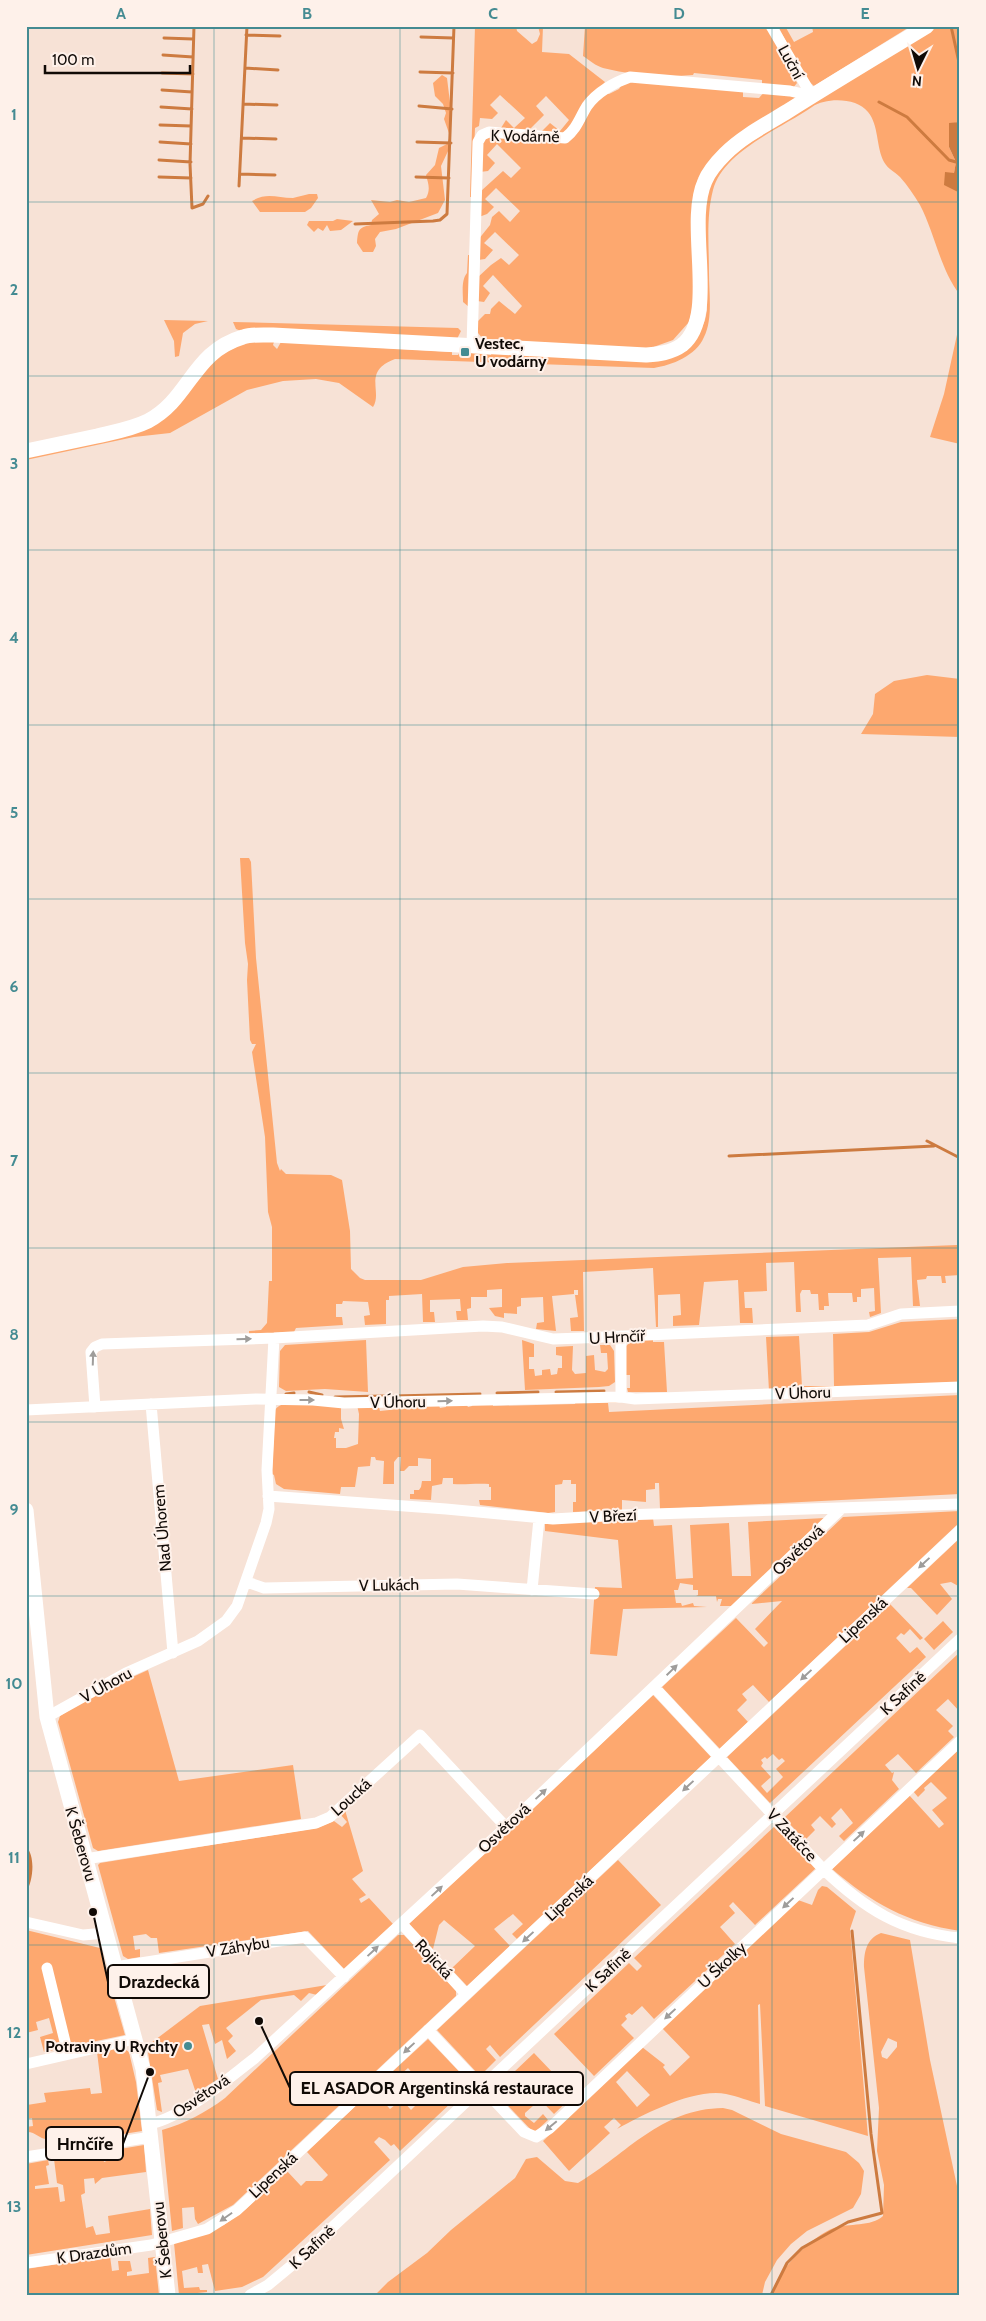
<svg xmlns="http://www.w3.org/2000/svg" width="986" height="2321" font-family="Cabin,sans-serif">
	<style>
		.green { fill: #fda86f; fill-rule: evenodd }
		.water { fill: #cd7b40 }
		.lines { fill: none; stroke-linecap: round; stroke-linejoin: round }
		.stream { stroke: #cd7b40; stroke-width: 3 }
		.street { stroke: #fff; stroke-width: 11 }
		.secondary { stroke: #fff; stroke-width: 15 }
		.oneway { fill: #9f9d9b }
		.grid { fill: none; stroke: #448b92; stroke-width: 1; stroke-opacity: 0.55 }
		.poi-dot { fill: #448b92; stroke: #fef1ea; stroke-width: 2 }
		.labels { text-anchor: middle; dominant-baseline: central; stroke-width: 4; stroke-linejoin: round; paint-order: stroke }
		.street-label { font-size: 16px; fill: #100a06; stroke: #fef1ea }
		.poi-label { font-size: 16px; font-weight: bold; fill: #100a06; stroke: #fef1ea; text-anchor: start }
		.leader { fill: none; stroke: #100a06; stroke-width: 2 }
		.callout-dot { fill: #100a06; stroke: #fef1ea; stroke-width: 2 }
		.callout { fill: #fef1ea; stroke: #100a06; stroke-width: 2 }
		.callout-label { font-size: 18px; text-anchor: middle; font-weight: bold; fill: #100a06 }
		.neatline { fill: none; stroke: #448b92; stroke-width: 2 }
		.grid-label { font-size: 16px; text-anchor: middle; font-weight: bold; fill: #448b92 }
	</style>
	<rect width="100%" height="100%" fill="#f7e2d6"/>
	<!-- green -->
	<path class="green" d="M475,26H504L509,29L511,26H516L517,31L532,44L537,41L540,34L538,26H543L542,52L569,54L605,82L565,134L541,132L550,123L560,131L569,120L546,96L536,106L544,115L529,130L501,128L506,120L514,128L525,118L500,95L490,105L498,113L492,119L480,118L479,126L475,128L472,197H470Z
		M585,26H767L797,83L793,88L762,85V80L694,73L693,75C664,78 631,75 603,68C596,66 589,60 583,56Z
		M778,26H785L794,42L813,32L812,26H875L880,29L886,26H911L814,86L805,78Z
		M936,26L960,28V122L949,124V147L956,162L954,173L957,191L960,193V295C940,269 935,234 920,205C914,195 908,186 900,177C894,171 889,170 884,162C876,147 879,125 868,112C857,98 827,97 812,107C782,128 723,151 713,190C706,217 709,246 709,273C709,294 713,319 704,337C696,356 672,365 654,368L395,359C362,371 383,392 373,407L339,383L316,379L283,381L247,390L170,433L134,437L26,460V455L131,433L211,360L246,342H274L273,345L277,349L281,342L452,352V355H458L460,352L491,355L492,351L645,360L699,334L705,320L707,310L702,216L711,181L732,154L876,62Z
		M442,75L447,78L451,111L450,139L449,149L441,166L445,200L438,213L396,229L380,232L375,239L376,246L373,252H363L357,243C358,231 358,227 371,225L372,220L379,214L371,200L390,202L397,200L409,202L426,198C431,189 428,183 426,175L435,165L439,148L447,144L450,136L444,119L446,113L443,104L435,96L433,83Z
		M625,80L743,90V97L759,98L765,91L798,97L707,169L697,294L689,322L673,340L648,349L483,339L478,333L477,322L485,314H490L491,309L499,301L515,314L522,306L493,275L483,286L490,293L484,302L477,301V278L491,265L501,258L509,265L519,255L495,232L484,243L493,250L485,259L478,260V240L490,225L492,217L499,211L510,222L520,211L496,188L485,199L494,207L487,214L479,217L481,191L503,171L511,178L521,168L497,144L487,155L495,163L488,171L480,172L483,140L490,137L558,141L605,93L609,94L619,89Z
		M309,194H317L318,198L311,208L305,212H260L252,201C267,192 277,198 293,198C298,197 304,195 309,194Z
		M337,219L353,221L341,230L330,231L327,225L323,231L318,228L314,232L307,225L309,221H333Z
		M468,255H469V307L463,302C463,293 461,280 467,273Z
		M164,320L208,321L195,324L183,333L179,356L175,357L174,341Z
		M960,321V444L930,437L944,394Z
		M233,322L458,328L461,331L457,339L241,331L236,329Z
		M927,675L960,679V737L861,734L873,714L875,694L894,681Z
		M240,858H249L251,862L256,958L277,1163L280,1171L281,1169L286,1174L331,1175L342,1180L350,1231L351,1269L360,1278L365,1280H421L463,1267L507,1263L957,1245H960V1275L945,1276L946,1283H942L941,1276H927L926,1279L917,1280L920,1306H913L911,1257L878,1258L881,1313L870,1317L869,1312L875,1311L874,1288L861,1289V1297H857V1302H853L852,1293H828L829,1306H824V1310H819L818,1294H811L810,1290H802L800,1294L801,1312H796L794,1262L766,1263L767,1291L744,1292L745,1308H752L753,1323H740L738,1280L704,1282L699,1325L673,1326V1316L681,1315L680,1294L658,1295V1327H656L653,1268L583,1272L584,1331H571L570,1318L578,1317L575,1295H578V1290H574V1294L552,1296L556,1331L536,1329L537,1323L544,1322L543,1297L521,1298V1306L517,1307V1314L504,1313V1318L495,1316L489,1308L502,1307V1289L487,1290V1297H471V1308L467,1309L468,1320H457L456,1311H461L460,1299L430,1300V1312H434L435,1322H423L422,1294L389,1296V1300H386V1324L365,1325L364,1316L370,1315L368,1302L343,1301L342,1304H336V1317H342L343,1325L296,1328L294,1332L249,1334V1331L261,1330L267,1323L269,1281H272V1227L268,1212L265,1137L252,1052L256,1044H252L250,1040L247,980L248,964L245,943Z
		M960,1319V1382L769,1391L766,1337L799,1336L802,1386H834L833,1334L869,1332L901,1322Z
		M653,1339V1342H664L667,1392H628L627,1388H630V1375H626V1346L633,1340Z
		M366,1340L368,1392L325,1389L286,1391L279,1387L280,1351L285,1345Z
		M522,1340L534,1344V1357H529V1369H534L535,1376L542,1375V1370L550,1369L551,1375L557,1374L558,1368H562V1356L556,1355V1347L573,1346L572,1370L575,1374L586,1373V1356L594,1355L595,1370L605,1372L608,1369L607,1353H601L600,1345H610L614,1351L615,1382L609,1386L599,1387L525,1390Z
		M960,1395V1494L660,1509L659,1483H655V1489L646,1490V1502L622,1500V1510L573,1512V1502H576V1484H571V1480H563L562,1484L555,1485V1512L548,1513L480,1505L479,1500H491V1487H489V1484C475,1483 465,1485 453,1484V1478H443L442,1484L432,1486L431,1500L410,1499V1494H414V1490H419L421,1487L422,1481H431V1459L418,1458V1466H409L404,1471H400L401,1457H398L394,1462V1484H383L384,1461L376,1460L375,1457H371L370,1466L358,1467L355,1487H341L340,1494L284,1489L276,1484L274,1475L272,1474L275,1410C286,1395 324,1406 341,1406V1419L344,1429L339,1428V1432H335L334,1438H336V1448H346L358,1444L359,1414L357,1405L378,1404L380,1411L408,1408L410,1403H438L440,1408L446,1407V1402H465L468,1407L472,1406L474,1402L500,1403L493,1404V1406L575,1404L576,1399H605L619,1403H608L609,1412Z
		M960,1511V1522L769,1702L753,1685L742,1694L747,1700L737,1710L748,1722L720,1749L662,1687L736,1618L764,1647L768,1643L755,1629L782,1601L751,1604L843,1517Z
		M653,1518L654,1526L672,1525L676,1579L693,1578L690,1525L729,1523L732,1576H751L748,1522L825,1518L732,1606H720L722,1599H718L717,1602L716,1596H696L698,1595V1590H693V1585L680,1583L678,1590H674L676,1603H681L682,1606L693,1603L694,1606L707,1607L623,1609L617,1656L590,1654L595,1587L622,1588L618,1540L545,1531V1524Z
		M960,1538V1587L951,1582L940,1584L952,1599L937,1615L911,1588H907Z
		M890,1604L923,1638L920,1640L910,1629L904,1635L901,1633L896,1638L910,1653L917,1647L926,1657L770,1803L727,1757ZM773,1754L779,1760L782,1758L785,1761L776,1769L783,1777L767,1793L761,1786L771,1777L761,1766L763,1763L761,1760L765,1757L767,1759Z
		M943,1621L953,1632L934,1650L924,1639Z
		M960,1652V1712L948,1699L936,1710L953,1726L948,1731L954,1737L916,1773L898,1754L885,1765L892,1773L894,1772L892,1780L899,1789L844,1841L839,1836L853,1823L841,1808L831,1818L836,1824L832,1828L820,1816L811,1825L815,1830L805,1840L784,1818Z
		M148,1670L179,1781L293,1765L301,1819L98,1851L93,1848L58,1722L60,1716L93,1695Z
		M653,1695L711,1757L517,1939L512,1934L523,1924L513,1914L494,1929L510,1946L467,1986L451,1969L475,1946L444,1920L439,1925L433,1949L409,1924Z
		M960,1748V1931C907,1923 872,1903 832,1869L909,1795L939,1828L944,1824L932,1810L947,1798L931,1782L924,1788L925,1790L918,1797L913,1791Z
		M345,1810L363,1871L352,1879L366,1895L359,1899L361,1903L369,1898L393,1924L345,1970L308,1931L159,1953L157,1938H151L146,1934L133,1936L135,1950L140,1949V1957L128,1959L123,1956L98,1865L100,1863L317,1828L334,1821L342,1827L347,1822L340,1814Z
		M776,1825L816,1868L755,1925L733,1902L729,1906L735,1913L720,1927L735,1944L654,2019L642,2006L632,2015L629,2013L625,2016L627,2019L621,2025L634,2038L594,2076L554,2034L629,1963L637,1971L642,1966L634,1958Z
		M618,1860L661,1905L500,2057L490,2045L486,2049L496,2060L480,2076L437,2030Z
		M822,1886L827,1887L856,1911L850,1929L851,1940L868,2136L765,2106L760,2004L758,2005L760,2104C749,2101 737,2096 726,2094C694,2088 645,2114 617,2129L621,2125L614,2118L604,2127L610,2133L569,2171L543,2141L642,2047L665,2065L663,2067L670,2076L690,2057L662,2028L798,1900L812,1905L818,1890ZM627,2071L650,2095L637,2107L616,2082Z
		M26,1930L100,1948L125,2035L44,2052L40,2037L53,2033L49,2018L36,2022L38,2030L26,2033Z
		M881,1933L910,1940L930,2060L960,2200V2295H772C776,2271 812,2236 834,2228C849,2223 871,2227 883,2216L884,2185L877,2151L879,2108L864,1967C864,1952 866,1939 881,1933ZM888,2038L897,2042V2047L887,2059L882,2057L881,2052Z
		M398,1935H404L456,1990V1996L233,2205L198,2224L195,2219L194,2207L182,2208L183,2228L172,2231L162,2130C186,2123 205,2113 225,2098Z
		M327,1985L317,1995L309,1993L301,2001L294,1995L261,2000L226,2028L233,2036L228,2041L236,2051L227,2059L222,2040L215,2044L209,2024L202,2025L218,2079L196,2093L188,2069L160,2075L162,2082L158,2083L162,2112L157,2110L147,2046L200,2006Z
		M428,2039L471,2084L400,2151L394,2144L391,2146L385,2140L379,2137L374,2142L390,2160L263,2277L242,2287L215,2291L208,2264L202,2265L203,2273H198L197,2267L182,2271L184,2288L199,2287L200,2290H207V2292L179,2295L174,2243L224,2225L246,2209L287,2171L301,2186L306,2181H322L328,2175L307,2152L384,2079L390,2086L378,2096L390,2109L400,2101L396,2097L398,2095L411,2110L419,2102L409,2088L418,2080L408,2068L398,2077L393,2071Z
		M122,2047L129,2052L136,2082L142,2131L48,2146L47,2139C39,2139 35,2131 26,2132V2127L33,2126L32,2118L26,2119L27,2105L46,2102L44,2093L90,2088L91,2094L102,2093L97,2052Z
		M534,2053L574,2095L554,2114L527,2086L521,2091L534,2105L525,2113V2116L534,2123L543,2114L548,2120L534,2133L494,2091Z
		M723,2108L732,2110L781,2134L846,2152L859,2163L864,2171L861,2194L853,2208L807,2231L791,2244L777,2260L765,2282L762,2295H375L388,2282L427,2253L451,2230L515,2178L526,2159L537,2157L565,2181L578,2183C628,2153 660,2109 723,2108Z
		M144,2145L146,2172L102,2178L95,2184L94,2178L84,2179L85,2193L81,2195L86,2228L93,2226L96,2235L110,2233L108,2216L150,2209L152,2235L26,2255V2164L48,2160L49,2165L46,2166L49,2184L35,2186V2189L58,2187L60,2202L65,2201L63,2185L57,2183L54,2159L102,2152L104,2162L109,2160L108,2151Z
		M110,2256L112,2271L119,2270L118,2261H130L132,2271L127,2272V2276L149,2273L148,2258L155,2257L159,2295H26V2269Z"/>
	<!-- water -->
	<path class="water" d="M960,122V193L944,185L945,172L954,173L956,162L949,147V123Z
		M26,1846C36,1857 33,1881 26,1893Z"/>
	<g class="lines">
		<!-- stream -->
		<path class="stream" d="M194,26L190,164L192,208L203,204L208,196
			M951,26L960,67
			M246,35L280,36
			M421,37L453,38
			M164,38L193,39
			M163,55L193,57
			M245,68L278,70
			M420,72L453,73
			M162,73L193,74
			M162,90L192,92
			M879,102L907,117L949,160L956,162
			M243,104L277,105
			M419,106L452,109
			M161,107L192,109
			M160,125L191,126
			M242,138L276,139
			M160,142L191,144
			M417,142L451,143
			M159,160L191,162
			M240,174L275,175
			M159,177L191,178
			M416,177L449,178
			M239,186L247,26
			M355,224L433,221L440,220L447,214L454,26
			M927,1141L960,1158
			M729,1156L934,1146
			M309,1392L322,1395
			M556,1392L604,1391
			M497,1393L538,1392
			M286,1394L294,1393
			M393,1396L480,1394
			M335,1397L384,1396
			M771,2295L787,2263L802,2248L848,2222L882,2213L871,2134L852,1931"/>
		<!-- street -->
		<path class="street" d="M771,26L812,96
			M472,346L478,142L482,135L489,132L565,138C577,129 580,117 587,106C597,92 615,82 630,77L790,91L812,96
			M621,1336V1397
			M151,1404L173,1653
			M95,1407L91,1352L95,1347L102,1344L274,1338L483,1326L502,1327L553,1339L581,1338L868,1325L901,1314L960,1311
			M26,1410L256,1399L313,1400L344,1403L621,1397L635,1399L960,1387
			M268,1496L446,1509L553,1519L622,1515L960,1504
			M247,1582L264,1588L457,1584L594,1594
			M532,1590L539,1519
			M654,1687L823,1869C865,1909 901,1932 960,1938
			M47,1717L126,1673L198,1641L226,1621L237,1606L266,1523L269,1509L267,1470L274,1338
			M85,1859L316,1823L330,1817L420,1735L506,1827
			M26,1922L83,1935L106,1933
			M402,1924L466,1994
			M115,1967L305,1937L344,1977
			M47,1968L68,2054
			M428,2030L524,2132L536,2137L550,2128L960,1741
			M26,2064L135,2039
			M150,2124C185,2116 226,2080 255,2058L506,1827L841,1509
			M26,2157L151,2137
			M26,2263L151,2245L207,2229L237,2210L960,1530
			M250,2295L268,2285L291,2266L960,1639"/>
		<!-- secondary -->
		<path class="secondary" d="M26,451C50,446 73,441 97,436C114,432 132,429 148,421C190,399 192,352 243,337C252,334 264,335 273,335L646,355C658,354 671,353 682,345C719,316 685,225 705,181C709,171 718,161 725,154C743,136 767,124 788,111C834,82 881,54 927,26
			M26,1510L47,1717L143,2069L168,2295"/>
	</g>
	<!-- one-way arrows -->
	<defs><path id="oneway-solid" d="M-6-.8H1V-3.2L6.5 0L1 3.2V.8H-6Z" transform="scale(1.25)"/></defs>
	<g class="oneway">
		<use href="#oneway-solid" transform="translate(244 1339) rotate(-2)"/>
		<use href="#oneway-solid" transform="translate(93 1358) rotate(-88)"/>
		<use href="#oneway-solid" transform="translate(307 1400)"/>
		<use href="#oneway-solid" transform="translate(445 1401) rotate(-1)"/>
		<use href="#oneway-solid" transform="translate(924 1563) rotate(137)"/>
		<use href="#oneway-solid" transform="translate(672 1670) rotate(-44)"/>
		<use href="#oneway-solid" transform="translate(806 1675) rotate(137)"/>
		<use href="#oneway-solid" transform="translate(688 1786) rotate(137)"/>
		<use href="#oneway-solid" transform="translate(541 1794) rotate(-43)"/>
		<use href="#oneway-solid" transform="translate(859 1836) rotate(-43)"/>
		<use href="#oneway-solid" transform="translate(437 1891) rotate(-43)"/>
		<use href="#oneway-solid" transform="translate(788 1903) rotate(137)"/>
		<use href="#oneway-solid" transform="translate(528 1937) rotate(137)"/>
		<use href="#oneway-solid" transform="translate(373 1951) rotate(-43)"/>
		<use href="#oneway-solid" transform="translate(670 2014) rotate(137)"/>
		<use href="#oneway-solid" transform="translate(409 2048) rotate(137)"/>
		<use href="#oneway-solid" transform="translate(551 2126) rotate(140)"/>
		<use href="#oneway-solid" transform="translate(226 2217) rotate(145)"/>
	</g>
	<!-- grid -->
	<path class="grid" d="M214,26V2295M400,26V2295M586,26V2295M772,26V2295M26,202H960M26,376H960M26,550H960M26,725H960M26,899H960M26,1073H960M26,1248H960M26,1422H960M26,1596H960M26,1771H960M26,1945H960M26,2119H960"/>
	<!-- markers -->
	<g class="poi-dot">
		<rect x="460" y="347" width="10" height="10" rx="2.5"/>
		<circle cx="188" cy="2046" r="5"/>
	</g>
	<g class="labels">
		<!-- street labels -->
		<g class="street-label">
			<text transform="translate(791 62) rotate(61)">Luční</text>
			<text transform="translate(525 136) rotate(1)">K Vodárně</text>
			<text transform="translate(617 1337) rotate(-3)">U Hrnčíř</text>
			<text transform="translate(803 1393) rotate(-2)">V Úhoru</text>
			<text transform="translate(398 1402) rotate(-1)">V Úhoru</text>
			<text transform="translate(613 1516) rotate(-3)">V Březí</text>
			<text transform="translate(162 1528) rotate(-95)">Nad Úhorem</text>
			<text transform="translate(798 1550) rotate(-44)">Osvětová</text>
			<text transform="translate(389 1585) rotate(-1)">V Lukách</text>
			<text transform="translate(863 1620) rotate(-43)">Lipenská</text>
			<text transform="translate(106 1685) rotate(-29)">V Úhoru</text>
			<text transform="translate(903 1693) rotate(-43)">K Safině</text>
			<text transform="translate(351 1797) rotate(-42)">Loucká</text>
			<text transform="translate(504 1828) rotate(-43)">Osvětová</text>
			<text transform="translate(792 1835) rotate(47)">V Zatáčce</text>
			<text transform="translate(81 1844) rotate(74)">K Šeberovu</text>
			<text transform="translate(569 1898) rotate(-43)">Lipenská</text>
			<text transform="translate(238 1947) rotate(-9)">V Záhybu</text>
			<text transform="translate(434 1959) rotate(47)">Rojická</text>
			<text transform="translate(722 1965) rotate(-43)">U Školky</text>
			<text transform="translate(608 1970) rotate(-43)">K Safině</text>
			<text transform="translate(201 2096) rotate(-34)">Osvětová</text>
			<text transform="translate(273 2175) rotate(-43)">Lipenská</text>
			<text transform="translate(162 2240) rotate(-96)">K Šeberovu</text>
			<text transform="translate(312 2247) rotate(-43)">K Safině</text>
			<text transform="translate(94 2253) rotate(-8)">K Drazdům</text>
		</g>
		<!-- poi labels -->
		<g class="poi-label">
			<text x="475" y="343">Vestec,<tspan x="475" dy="18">U vodárny</tspan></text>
			<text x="178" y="2046" text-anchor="end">Potraviny U Rychty</text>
		</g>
	</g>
	<!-- callouts -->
	<path class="leader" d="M93 1912L108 1982M259 2021L290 2088M150 2072L123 2144"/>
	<g class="callout-dot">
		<circle cx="93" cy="1912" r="5"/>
		<circle cx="259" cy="2021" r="5"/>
		<circle cx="150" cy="2072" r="5"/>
	</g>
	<g class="callout">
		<rect x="108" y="1965" width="101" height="33" rx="5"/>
		<rect x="290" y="2072" width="293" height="33" rx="5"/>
		<rect x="46" y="2127" width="77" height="33" rx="5"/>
	</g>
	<g class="callout-label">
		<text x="159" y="1988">Drazdecká</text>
		<text x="437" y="2094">EL ASADOR Argentinská restaurace</text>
		<text x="85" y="2150">Hrnčíře</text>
	</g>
	<!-- border -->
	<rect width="986" height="2321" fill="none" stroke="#fef1ea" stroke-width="55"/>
	<!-- north arrow -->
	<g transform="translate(918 68) rotate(185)" stroke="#fef1ea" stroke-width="4" paint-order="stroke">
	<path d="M0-4L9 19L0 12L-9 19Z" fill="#100a06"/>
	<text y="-8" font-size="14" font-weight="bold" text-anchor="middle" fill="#100a06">N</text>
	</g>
	<!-- scale -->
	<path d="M45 65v8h145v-8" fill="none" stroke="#100a06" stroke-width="2.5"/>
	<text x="52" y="65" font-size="15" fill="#100a06" stroke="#fef1ea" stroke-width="4" paint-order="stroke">100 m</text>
	<rect x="28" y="28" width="930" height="2266" class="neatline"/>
	<g class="grid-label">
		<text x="121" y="19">A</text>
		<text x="307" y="19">B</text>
		<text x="493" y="19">C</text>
		<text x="679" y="19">D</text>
		<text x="865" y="19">E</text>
		<text x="14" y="120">1</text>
		<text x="14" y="295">2</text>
		<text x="14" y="469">3</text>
		<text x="14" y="643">4</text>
		<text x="14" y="818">5</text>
		<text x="14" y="992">6</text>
		<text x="14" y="1166">7</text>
		<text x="14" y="1340">8</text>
		<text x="14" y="1515">9</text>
		<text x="14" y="1689">10</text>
		<text x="14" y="1863">11</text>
		<text x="14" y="2038">12</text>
		<text x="14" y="2212">13</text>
	</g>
</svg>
